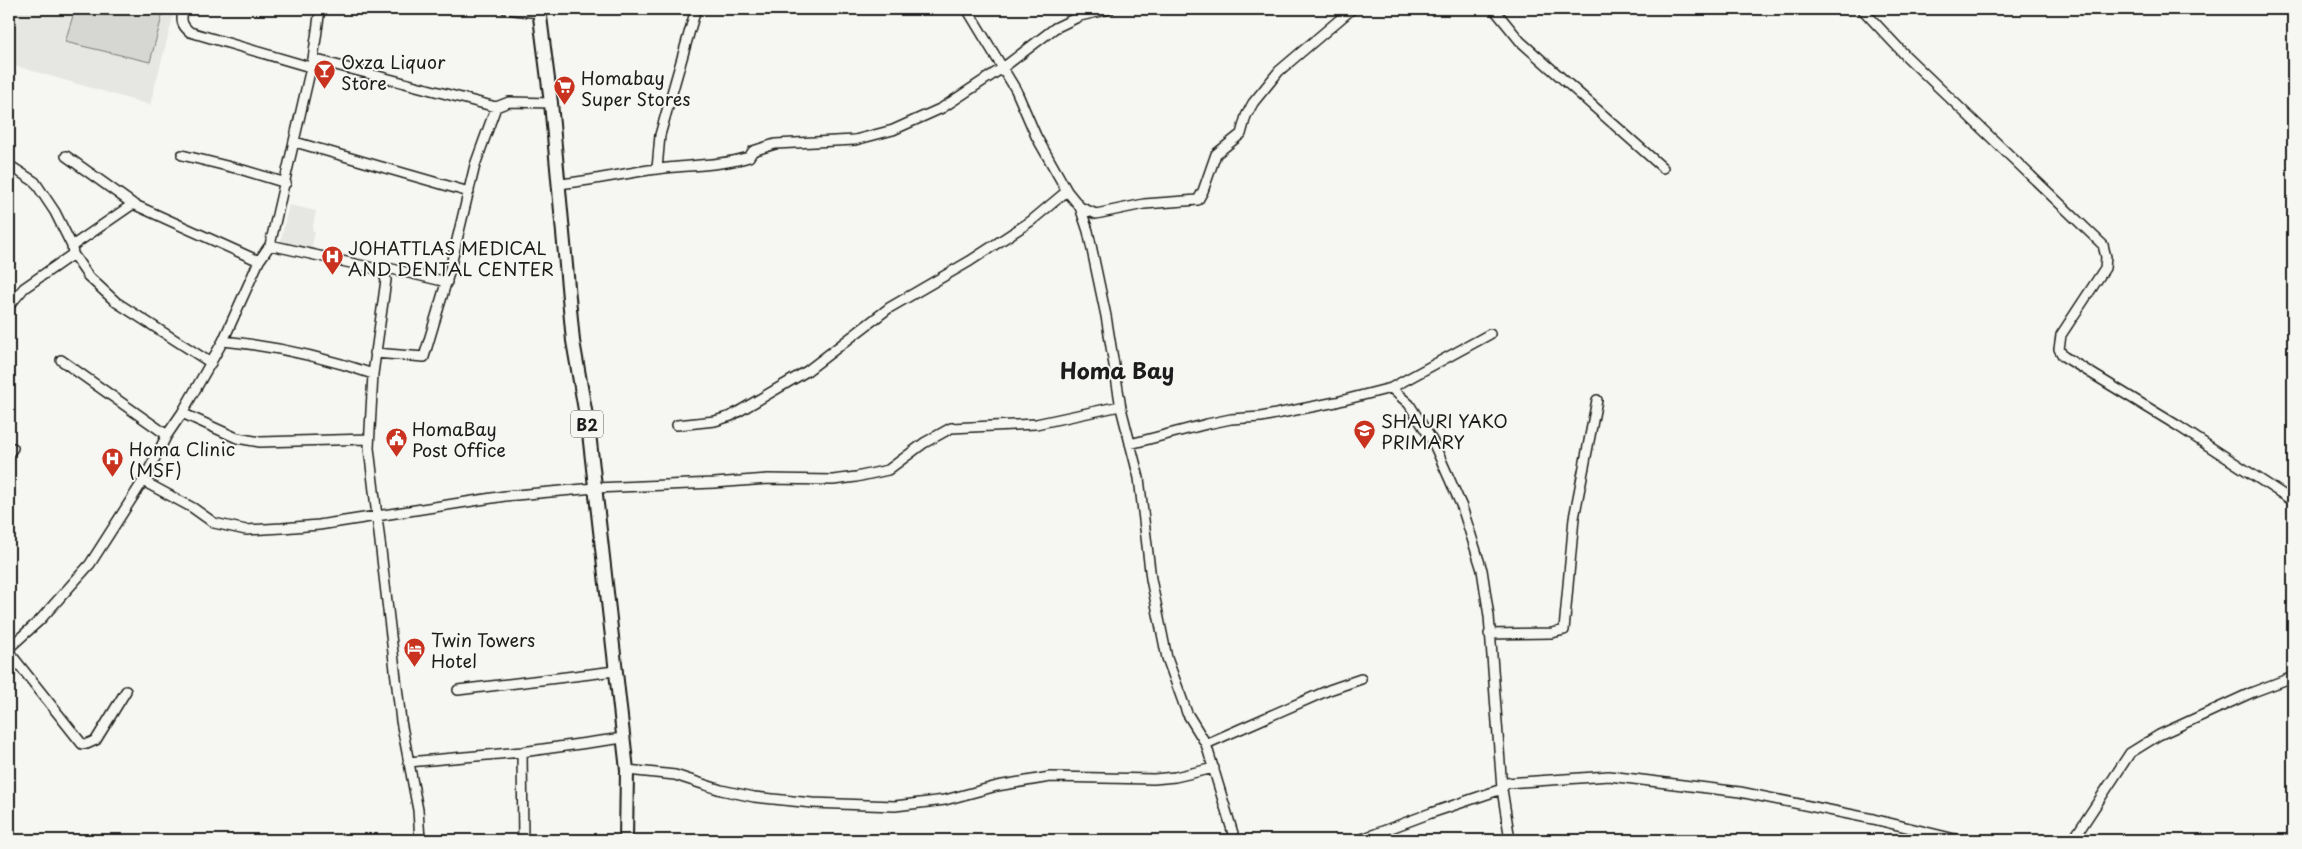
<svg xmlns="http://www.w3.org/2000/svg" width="2302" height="849" font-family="'Playpen Sans',sans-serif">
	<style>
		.built { fill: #e6e6e2 }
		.green { fill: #d6d6d2; stroke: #797977 }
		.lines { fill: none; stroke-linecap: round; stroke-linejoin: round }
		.minor-casing { stroke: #1c1c1c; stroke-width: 12 }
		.highway-casing { stroke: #1c1c1c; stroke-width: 16 }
		.minor { stroke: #f6f6f2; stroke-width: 9 }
		.highway { stroke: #f6f6f2; stroke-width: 12 }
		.labels { text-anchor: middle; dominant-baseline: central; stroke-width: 4; stroke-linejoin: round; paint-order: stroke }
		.shield { fill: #f6f6f2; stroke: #5d5d5c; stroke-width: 1 }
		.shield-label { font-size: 16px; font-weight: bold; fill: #1c1c1c }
		.poi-label { font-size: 18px; fill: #1c1c1c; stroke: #f6f6f2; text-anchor: start }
		.district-label { font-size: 22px; font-weight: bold; fill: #1c1c1c; stroke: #f6f6f2 }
	</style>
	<rect width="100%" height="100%" fill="#f6f6f2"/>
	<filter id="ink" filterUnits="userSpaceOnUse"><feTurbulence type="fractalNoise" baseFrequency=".02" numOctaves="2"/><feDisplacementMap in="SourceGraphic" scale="10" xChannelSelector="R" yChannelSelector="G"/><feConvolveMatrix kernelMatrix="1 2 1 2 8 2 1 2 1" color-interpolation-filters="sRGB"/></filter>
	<g filter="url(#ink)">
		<!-- built -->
		<path class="built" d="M9,9H175L150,105L9,64Z
			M289,205L316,211L312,230L315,232L311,251L280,244Z"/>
		<!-- green -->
		<path class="green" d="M75,9H164L150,62L65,42Z"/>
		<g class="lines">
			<defs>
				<path id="minor" d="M183,9C181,20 181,25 190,32L310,67
					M506,9L539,13
					M967,9L1016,90L1036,136L1067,191L1080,207L1088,231L1106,316L1121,408L1139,478L1151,579L1167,658L1187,713L1206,744L1235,840
					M1494,9L1520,41L1663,168
					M1862,9L1906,56L2103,245L2106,257L2105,268L2061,335L2059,349L2063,356L2178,426L2293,501
					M313,59L496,107
					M295,142L469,192
					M182,155L243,170L286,183
					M66,156L133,204L259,261
					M9,165L35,182L55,212L72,246L73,254L88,276L116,302L211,363
					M657,169L660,135L696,9
					M558,184C592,181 624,173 657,169C688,165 719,166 749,157L753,151L775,144L855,140L893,130L942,108L1004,67L1055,28L1080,16L1110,9
					M1080,207L1096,214L1144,204L1198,200L1203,191L1216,154L1241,134L1246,116L1253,103L1279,71L1352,9
					M270,245L382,270L386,280L373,374L369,448L401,721L418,810L420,840
					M72,246L133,204
					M382,270L392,269L447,282
					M9,306L24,288L73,254
					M223,341C274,346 324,357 373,374
					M375,353L424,357L449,273L475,165L496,107L509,102L551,103
					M61,360L167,435
					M1391,388L1409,404L1433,442L1462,507L1482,570L1489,616L1502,789L1510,840
					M182,413L237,438L260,442L369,439
					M677,425L715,421L731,416L807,371L889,308L970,261L1031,221L1067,191
					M1130,444L1207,424L1231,419L1261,417L1336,402L1391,388L1490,334
					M9,453L13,448
					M143,481L193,508L214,523L246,530L282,528L319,525L505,496L595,488L714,483L768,479L833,480L856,477L888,470L924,443L951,428L1036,424L1120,406L1121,408
					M1489,634L1552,633L1564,630L1574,518L1597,400
					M9,648L40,620L90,564L143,481L167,435L182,413L223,341L259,261L270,245L313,59L320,9
					M9,652L82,744H87L96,740L126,691
					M458,690L615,671
					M1206,744L1329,690L1361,679
					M522,752L523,840
					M408,762L522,752L623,738
					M627,770L675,775L721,790L754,797L812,803L895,806L945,800L997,786L1050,777L1154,779L1175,777L1214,768
					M1359,840L1431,813L1502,789L1506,783L1609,776L1740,792L1873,819L1959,840
					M2073,840L2130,753L2159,735L2253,692L2293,677"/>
				<path id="highway" d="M539,9L551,103L573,341L589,433L627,770L626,840"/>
			</defs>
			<!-- minor casing -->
			<use href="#minor" class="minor-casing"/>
			<!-- highway casing -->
			<use href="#highway" class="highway-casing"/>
			<!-- minor -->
			<use href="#minor" class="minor"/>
			<!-- highway -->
			<use href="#highway" class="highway"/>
		</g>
	</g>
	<!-- icons -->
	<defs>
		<symbol id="bar-pin" viewBox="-11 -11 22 30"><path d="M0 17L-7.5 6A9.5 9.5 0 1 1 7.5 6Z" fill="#c8321e" stroke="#f6f6f2"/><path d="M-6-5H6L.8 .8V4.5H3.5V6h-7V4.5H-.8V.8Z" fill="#fff"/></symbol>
		<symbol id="supermarket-pin" viewBox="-11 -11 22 30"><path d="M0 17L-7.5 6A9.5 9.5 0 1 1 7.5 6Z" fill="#c8321e" stroke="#f6f6f2"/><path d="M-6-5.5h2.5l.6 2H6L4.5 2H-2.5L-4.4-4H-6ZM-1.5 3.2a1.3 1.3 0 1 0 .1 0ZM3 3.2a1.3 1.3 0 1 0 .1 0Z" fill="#fff"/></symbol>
		<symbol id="hospital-pin" viewBox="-11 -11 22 30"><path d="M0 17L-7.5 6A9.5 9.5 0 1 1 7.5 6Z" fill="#c8321e" stroke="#f6f6f2"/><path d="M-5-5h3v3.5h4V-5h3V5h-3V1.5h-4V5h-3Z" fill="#fff"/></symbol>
		<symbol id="school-pin" viewBox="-11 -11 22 30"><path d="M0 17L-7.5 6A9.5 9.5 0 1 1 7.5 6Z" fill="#c8321e" stroke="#f6f6f2"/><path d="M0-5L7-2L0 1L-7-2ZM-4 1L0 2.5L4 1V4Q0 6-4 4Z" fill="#fff"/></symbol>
		<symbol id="civic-pin" viewBox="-11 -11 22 30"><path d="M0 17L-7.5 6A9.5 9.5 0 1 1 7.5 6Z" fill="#c8321e" stroke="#f6f6f2"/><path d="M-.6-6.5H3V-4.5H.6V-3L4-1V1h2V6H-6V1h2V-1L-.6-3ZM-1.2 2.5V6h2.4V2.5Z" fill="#fff"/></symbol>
		<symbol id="hotel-pin" viewBox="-11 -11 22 30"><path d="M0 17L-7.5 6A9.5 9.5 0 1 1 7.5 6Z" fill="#c8321e" stroke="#f6f6f2"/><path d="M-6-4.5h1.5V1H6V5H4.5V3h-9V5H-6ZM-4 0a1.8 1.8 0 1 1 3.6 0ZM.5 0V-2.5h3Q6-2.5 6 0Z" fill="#fff"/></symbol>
	</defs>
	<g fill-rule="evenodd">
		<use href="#bar-pin" x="312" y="58" width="25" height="34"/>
		<use href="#supermarket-pin" x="552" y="74" width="25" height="34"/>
		<use href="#hospital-pin" x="320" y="244" width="25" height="34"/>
		<use href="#school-pin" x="1352" y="418" width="25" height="34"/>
		<use href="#civic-pin" x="384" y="426" width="25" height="34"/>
		<use href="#hospital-pin" x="100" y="446" width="25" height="34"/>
		<use href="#hotel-pin" x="402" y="636" width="25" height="34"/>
	</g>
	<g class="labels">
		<!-- shield labels -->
		<rect class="shield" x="571" y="410.5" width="32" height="27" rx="4"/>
		<g class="shield-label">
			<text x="587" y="424">B2</text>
		</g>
		<!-- poi labels -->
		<g class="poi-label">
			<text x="341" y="61">Oxza Liquor<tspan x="341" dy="21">Store</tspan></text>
			<text x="581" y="77">Homabay<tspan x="581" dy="21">Super Stores</tspan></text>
			<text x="348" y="247">JOHATTLAS MEDICAL<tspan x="348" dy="21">AND DENTAL CENTER</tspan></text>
			<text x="1381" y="420">SHAURI YAKO<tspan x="1381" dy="21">PRIMARY</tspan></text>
			<text x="412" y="428">HomaBay<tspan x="412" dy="21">Post Office</tspan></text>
			<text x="129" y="448">Homa Clinic<tspan x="129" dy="21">(MSF)</tspan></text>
			<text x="431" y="639">Twin Towers<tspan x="431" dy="21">Hotel</tspan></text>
		</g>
		<!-- district labels -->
		<g class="district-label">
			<text x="1117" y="369">Homa Bay</text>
		</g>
	</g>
	<!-- margin -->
	<rect width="2302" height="849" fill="none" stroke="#f6f6f2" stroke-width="30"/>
	<rect x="15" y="15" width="2272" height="819" fill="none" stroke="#1c1c1c" stroke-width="2" filter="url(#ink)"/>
</svg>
